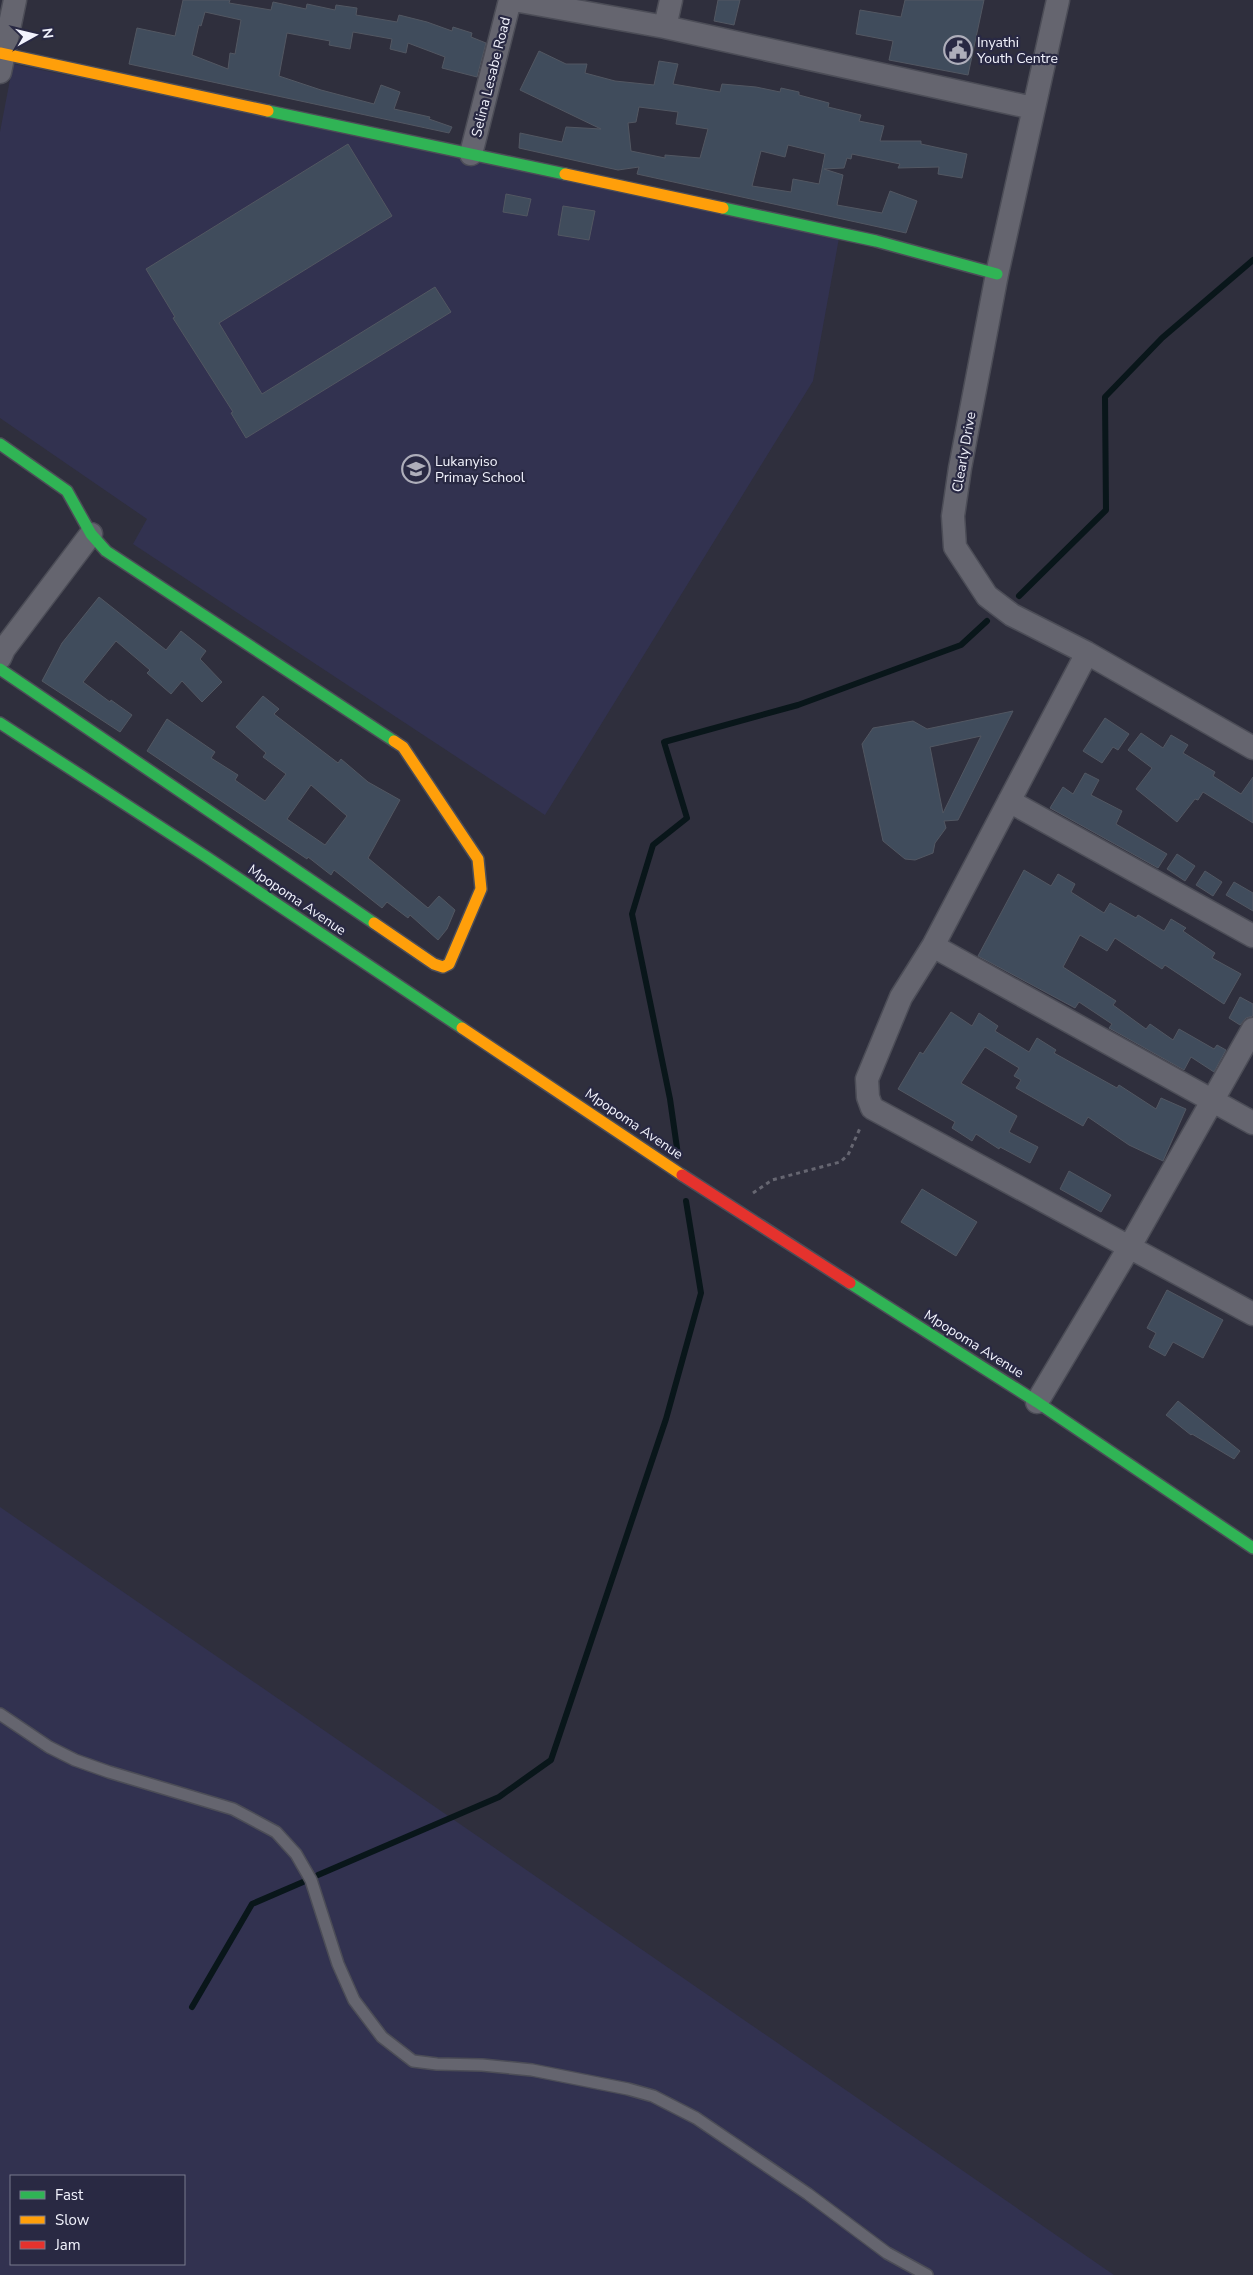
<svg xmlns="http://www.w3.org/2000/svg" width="1253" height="2275" font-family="'Nunito Sans',sans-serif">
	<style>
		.built { fill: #323250; fill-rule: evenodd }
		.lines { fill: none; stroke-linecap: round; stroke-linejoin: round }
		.stream { stroke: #09161a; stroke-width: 6 }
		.building { fill: #404c5c; stroke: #525762; fill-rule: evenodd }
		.lane-casing { stroke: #4c4d57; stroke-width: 14 }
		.street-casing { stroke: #4c4d57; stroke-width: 25 }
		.fast-casing { stroke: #4c4d57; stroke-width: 14 }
		.slow-casing { stroke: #4c4d57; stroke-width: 14 }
		.jam-casing { stroke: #4c4d57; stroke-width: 14 }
		.path { stroke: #666671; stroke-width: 3; stroke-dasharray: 4 4; stroke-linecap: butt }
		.lane { stroke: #65656f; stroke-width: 11 }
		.street { stroke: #65656f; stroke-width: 22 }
		.fast { stroke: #30b455; stroke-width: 11 }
		.slow { stroke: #ff9f0a; stroke-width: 11 }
		.jam { stroke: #e5322d; stroke-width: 11 }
		.labels { text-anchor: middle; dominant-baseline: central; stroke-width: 4.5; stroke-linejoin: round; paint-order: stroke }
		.poi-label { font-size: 14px; fill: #f2f3fd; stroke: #292943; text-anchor: start }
		.street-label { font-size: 14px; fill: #f2f3fd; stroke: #292943 }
	</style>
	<rect width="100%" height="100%" fill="#2f2f3d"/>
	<!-- built -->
	<path class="built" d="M13,64L839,238L813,381L545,815L133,544L147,519L0,418V132Z
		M0,1507L1114,2275H0ZM11,2176H184V2264H11Z"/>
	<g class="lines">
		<!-- stream -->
		<path class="stream" d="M1019,596L1106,510L1105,397L1162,338L1253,260
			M678,1155L670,1099L632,914L653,845L687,818L664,742L798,705L961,645L987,621
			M318,1875L499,1797L551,1760L666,1419L701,1293L686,1201
			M192,2007L252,1904L303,1882"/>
	</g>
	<!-- building -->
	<path class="building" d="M183,0H230L229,3L271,10L273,2L306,9L307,4L335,10L336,5L357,8L356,15L397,22L399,15L427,22L452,31L453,27L472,33L471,37L486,43L477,77L442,68L445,57L408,43L406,53L390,49L392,39L353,32L350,49L329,45L330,41L287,33L279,76L321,90L374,104L381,85L400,92L394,109L430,117L429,119L452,127L449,133L129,64L137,28L175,36ZM205,12L241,20L235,54L230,53L228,69L192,55L199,25L201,26Z
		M718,0H740L734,25L714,21Z
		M905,0H984L968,75L889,60L893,41L856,34L860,10L901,17Z
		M539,51L566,64H587L585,73L615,81L654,85L659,61L678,64L673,84L720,92L722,84L756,87L780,92L781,88L799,92V95L829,103L828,107L861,115L859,121L884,126L880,141H921V144L967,154L962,178L938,174L939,167L898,168L900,164L852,154L851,159L847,158L844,168L824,169L843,175L837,205L882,213L890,191L917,201L906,233L637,174L639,167L618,170L519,148L520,133L562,142L566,127L601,129L520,90ZM639,107L678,112L676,124L708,129L700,158L665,155V158L631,151L628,123L636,122ZM788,145L825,154L819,184L793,179L791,192L752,186L761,151L785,157Z
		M348,144L392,216L219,323L262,394L435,287L451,312L246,438L231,413L233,412L173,318L175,317L146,269Z
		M506,194L531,199L527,216L503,212Z
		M563,206L595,211L589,240L558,235Z
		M99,597L166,650L181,631L206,651L200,659L222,682L202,702L182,681L171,694L147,673L150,670L116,641L83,682L110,702L111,700L132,715L120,732L42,681L62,643Z
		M263,696L279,709L274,714L338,763L341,759L368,782L400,800L368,858L428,908L439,896L455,910L447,929L438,940L410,915L408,918L387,902L382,908L334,870L331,875L308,857L307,859L147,751L167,719L215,752L211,758L238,775L235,780L265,801L286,774L263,757L266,753L236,727ZM311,785L347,816L325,845L287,819Z
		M1013,711L958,820L944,821L946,828L935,843L933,853L915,860L905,859L883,841L862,744L873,728L913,721L927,729ZM981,736L943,813L930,747Z
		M1105,718L1129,734L1118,750L1113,747L1102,763L1083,751Z
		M1141,733L1163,748L1171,735L1188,745L1183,753L1215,772L1213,776L1241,794L1253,777V823L1203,792L1198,800L1195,799L1177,822L1136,789L1152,768L1128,750Z
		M1085,773L1099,780L1091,795L1122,811L1116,824L1167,854L1158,868L1050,808L1063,787L1073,794Z
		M1177,854L1195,866L1185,881L1167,869Z
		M1024,870L1051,886L1058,874L1075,884L1071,892L1104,913L1110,903L1136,918L1138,915L1164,931L1171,919L1186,928L1183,931L1215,953L1212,958L1241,974L1224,1004L1165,965L1162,969L1115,938L1107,951L1080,935L1063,967L1116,1001L1113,1005L1146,1029L1150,1024L1173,1040L1179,1029L1214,1049L1217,1045L1226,1050L1214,1072L1191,1057L1184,1070L1109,1028L1112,1024L1079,1002L1075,1008L978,956Z
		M1205,871L1222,882L1213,896L1196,885Z
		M1234,882L1253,893V911L1226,895Z
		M1240,997L1253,1004V1016L1246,1018L1240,1025L1229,1018Z
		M951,1012L972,1026L979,1013L998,1026L995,1031L1029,1052L1037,1038L1056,1050L1054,1053L1117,1088L1119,1085L1156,1109L1161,1098L1186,1109L1163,1161L1129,1145L1088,1117L1083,1126L1016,1088L1021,1080L1014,1076L1019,1068L985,1047L961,1083L1017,1116L1009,1132L1038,1147L1030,1163L1000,1147L999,1149L976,1134L972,1141L952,1128L955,1122L898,1089L920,1052L923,1054Z
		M1069,1171L1111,1195L1101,1212L1060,1189Z
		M922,1189L977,1222L956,1256L901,1222Z
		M1167,1290L1223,1320L1203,1358L1173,1342L1165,1356L1149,1347L1156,1333L1147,1328Z
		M1178,1401L1240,1451L1234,1459L1192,1434L1191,1435L1166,1415Z"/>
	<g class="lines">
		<defs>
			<path id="lane" d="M0,1714L49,1747L75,1760L109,1772L233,1809L276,1832L296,1854L311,1880L338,1964L354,2000L382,2037L413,2061L437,2064L482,2065L532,2070L628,2089L653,2096L696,2118L808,2194L887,2253L927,2275"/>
			<path id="street" d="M514,0L665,27L1033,108
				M1058,0L997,274L960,468L953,516L955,547L987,596L1012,615L1087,653L1253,748
				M665,27L671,0
				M0,72L15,0
				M471,154L510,0
				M1087,653L933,946L901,997L867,1079L868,1097L872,1108L1253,1314
				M0,658L4,649L91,534
				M1009,801L1253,936
				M933,946L1253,1123
				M1037,1402L1130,1246L1253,1029"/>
			<path id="fast" d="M268,111L565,174
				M723,208L876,241L997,274
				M0,444L67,491L91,534L106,551L394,741
				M0,669L374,923
				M0,723L205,856L462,1028
				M850,1283L1037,1402L1253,1548"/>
			<path id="slow" d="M0,53L268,111
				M565,174L723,208
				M374,923L434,964L443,967L449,964L481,889L478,859L403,747L394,741
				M462,1028L682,1175"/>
			<path id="jam" d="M682,1175L850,1283"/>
		</defs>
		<!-- lane casing -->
		<use href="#lane" class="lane-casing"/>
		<!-- street casing -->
		<use href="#street" class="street-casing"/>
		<!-- fast casing -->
		<use href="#fast" class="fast-casing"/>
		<!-- slow casing -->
		<use href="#slow" class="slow-casing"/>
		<!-- jam casing -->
		<use href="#jam" class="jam-casing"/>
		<!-- path -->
		<path class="path" d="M753,1193L772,1180L840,1162L848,1155L861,1126"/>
		<!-- lane -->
		<use href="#lane" class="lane"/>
		<!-- street -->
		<use href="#street" class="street"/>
		<!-- fast -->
		<use href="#fast" class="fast"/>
		<!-- slow -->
		<use href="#slow" class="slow"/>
		<!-- jam -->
		<use href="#jam" class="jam"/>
	</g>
	<!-- icons -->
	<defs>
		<symbol id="civic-ring" viewBox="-11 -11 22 22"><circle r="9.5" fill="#292943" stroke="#aeaeba" stroke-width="1.5"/><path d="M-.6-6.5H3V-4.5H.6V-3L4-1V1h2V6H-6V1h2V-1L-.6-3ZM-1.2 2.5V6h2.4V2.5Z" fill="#aeaeba"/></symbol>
		<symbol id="school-ring" viewBox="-11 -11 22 22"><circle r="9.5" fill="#292943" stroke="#aeaeba" stroke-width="1.5"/><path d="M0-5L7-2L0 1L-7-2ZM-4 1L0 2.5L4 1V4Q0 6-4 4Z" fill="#aeaeba"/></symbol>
	</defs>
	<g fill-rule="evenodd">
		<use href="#civic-ring" x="942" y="34" width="32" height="32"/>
		<use href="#school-ring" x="400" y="453" width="32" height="32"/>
	</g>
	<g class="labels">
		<!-- poi labels -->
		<g class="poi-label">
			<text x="977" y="42">Inyathi<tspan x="977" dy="16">Youth Centre</tspan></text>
			<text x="435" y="461">Lukanyiso<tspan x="435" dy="16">Primay School</tspan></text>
		</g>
		<!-- street labels -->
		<g class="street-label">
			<text transform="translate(491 77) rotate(-76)">Selina Lesabe Road</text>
			<text transform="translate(964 452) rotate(-80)">Clearly Drive</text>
			<text transform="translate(297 900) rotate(34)">Mpopoma Avenue</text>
			<text transform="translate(634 1124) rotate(34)">Mpopoma Avenue</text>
			<text transform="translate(974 1344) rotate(32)">Mpopoma Avenue</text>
		</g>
	</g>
	<!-- legend -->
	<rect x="10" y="2175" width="175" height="90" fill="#292943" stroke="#797a8d"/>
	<rect x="20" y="2191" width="25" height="8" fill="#30b455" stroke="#797a8d"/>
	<text x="55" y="2200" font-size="15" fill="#f2f3fd">Fast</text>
	<rect x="20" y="2216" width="25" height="8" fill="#ff9f0a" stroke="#797a8d"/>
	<text x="55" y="2225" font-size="15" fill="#f2f3fd">Slow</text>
	<rect x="20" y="2241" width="25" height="8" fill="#e5322d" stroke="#797a8d"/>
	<text x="55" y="2250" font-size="15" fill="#f2f3fd">Jam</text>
	<!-- north arrow -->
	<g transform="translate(35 35) rotate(82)" stroke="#292943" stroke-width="4" paint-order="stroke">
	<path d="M0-4L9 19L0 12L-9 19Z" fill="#f2f3fd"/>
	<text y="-8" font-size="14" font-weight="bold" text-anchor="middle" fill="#f2f3fd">N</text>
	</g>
</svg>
